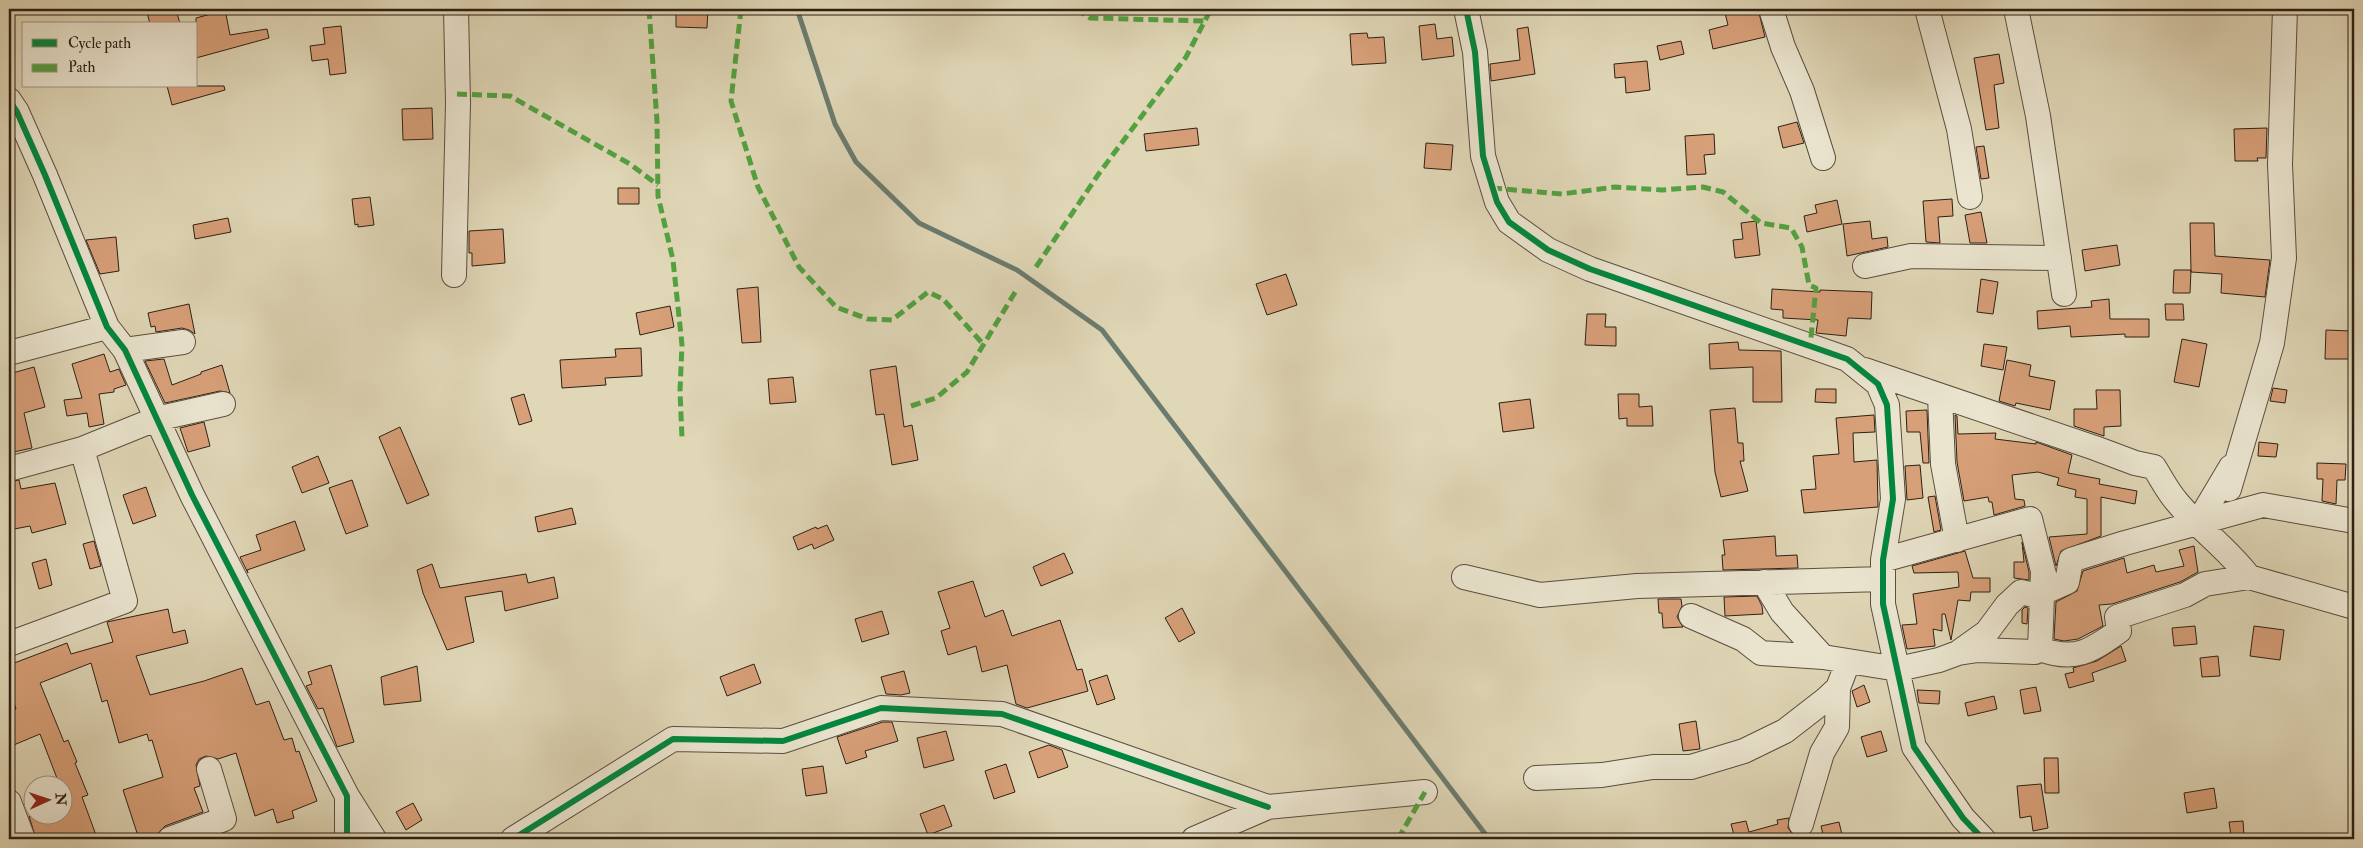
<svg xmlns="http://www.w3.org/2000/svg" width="2363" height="848" font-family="'IM FELL Double Pica',serif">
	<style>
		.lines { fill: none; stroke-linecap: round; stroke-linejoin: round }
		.stream { stroke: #6b7c6f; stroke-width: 5 }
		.building { fill: #d8a079; stroke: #2d2015 }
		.minor-casing { stroke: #5a4e3e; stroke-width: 26 }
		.minor { stroke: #ebe5d0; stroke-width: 24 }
		.quiet { stroke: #52a240; stroke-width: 5; stroke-dasharray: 10 5; stroke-linecap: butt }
		.cycleway-casing { stroke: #ebe5d0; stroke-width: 9 }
		.cycleway { stroke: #00873e; stroke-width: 6 }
	</style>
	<rect width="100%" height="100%" fill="#e0d7b7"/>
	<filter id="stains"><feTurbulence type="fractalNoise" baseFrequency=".004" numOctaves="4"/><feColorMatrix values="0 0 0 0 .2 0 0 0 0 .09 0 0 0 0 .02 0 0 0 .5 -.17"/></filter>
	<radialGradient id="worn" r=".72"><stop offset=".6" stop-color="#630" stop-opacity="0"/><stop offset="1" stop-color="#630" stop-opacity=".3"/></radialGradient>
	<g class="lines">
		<!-- stream -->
		<path class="stream" d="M797,9L835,124L856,162L919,223L1017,270L1102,330L1489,839"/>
	</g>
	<!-- building -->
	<path class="building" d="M146,9H176L180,24H150Z
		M210,9H225L230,35L267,29L269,38L196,58V18L211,14Z
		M676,9H708L707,28L676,27Z
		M1724,9H1758L1765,37L1713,49L1709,30L1728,25Z
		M1435,24L1437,39L1452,37L1454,56L1422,60L1419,26Z
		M341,26L346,73L330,75L328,59L312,61L310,46L325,44L323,28Z
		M1528,27L1535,74L1491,81L1490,64L1520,60L1517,29Z
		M1367,33L1368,38L1384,37L1386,63L1352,65L1350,34Z
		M1681,41L1684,54L1660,60L1657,46Z
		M1999,54L2004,83L1994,85L1999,128L1986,130L1974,58Z
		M1647,61L1650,90L1626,93L1625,77L1615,78L1614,64Z
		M167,86H224L225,90L172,105Z
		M432,108L433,139L403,140L402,109Z
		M1797,122L1804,143L1783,148L1778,127Z
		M1197,128L1199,145L1146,151L1144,134Z
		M2267,128L2266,158H2257L2258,161H2235L2234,129Z
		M1714,134L1715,154L1704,155L1706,174L1687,175L1685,136Z
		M1426,143L1453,145L1451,170L1424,168Z
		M1984,146L1989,178L1981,179L1976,147Z
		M618,188H639V204H618Z
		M370,197L374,225L358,227V224L355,225L352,199Z
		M1952,199L1953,216L1938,217L1940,243L1926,242L1923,201Z
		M1837,200L1842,224L1807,232L1804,216L1817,213L1815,205Z
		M1981,212L1987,243H1970L1965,215Z
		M228,218L231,232L195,239L193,225Z
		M1756,221L1760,255L1735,258L1733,240L1743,239L1741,223Z
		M1870,221L1872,239L1887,237L1888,247L1847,256L1843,224Z
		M2190,223H2214L2215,256L2270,260L2265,297L2221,293L2222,274L2191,272Z
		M503,229L505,263L472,266V253H469V231Z
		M116,237L119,271L100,274L86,240Z
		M2117,245L2120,265L2085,271L2082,250Z
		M2174,270H2191L2190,293H2173Z
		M1286,274L1297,305L1267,315L1256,284Z
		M1981,279L1998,282L1993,314L1977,312Z
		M758,287L761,342L742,343L737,289Z
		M1772,289L1820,292V290L1872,292L1871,319L1848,318L1846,336L1816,333L1818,320L1783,318V310L1771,309Z
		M2109,299L2110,319H2149V337H2125V334L2071,337L2070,326L2038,329L2037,311L2092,307L2091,301Z
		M189,304L195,334L189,330L182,328L156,332L155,326L151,327L148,313Z
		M2165,304H2183L2184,320H2166Z
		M670,306L674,327L640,335L636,313Z
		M1587,314H1606L1605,327H1616V346L1585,345Z
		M2326,330L2351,331V336H2354V359H2325Z
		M2182,339L2207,344L2199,387L2174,382Z
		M1738,342L1739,350L1781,351L1782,402H1753V367L1710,369L1709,344Z
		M1984,344L2007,347L2003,370L1981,366Z
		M641,348L642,376L605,378L606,385L562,388L560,360L616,357L615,349Z
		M104,354L110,372L119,369L126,385L114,389V392L99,394L104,424L89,427L87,413L67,416L64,400L82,398L72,364Z
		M164,359L172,385L201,374V372L222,365L230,393L220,391L165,403L145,361Z
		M2007,360L2031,365L2029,376L2055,381L2050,410L2016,403L2015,406L1999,401Z
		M896,366L904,427L912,425L918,460L892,465L884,414L876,415L870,370Z
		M34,367L45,407L24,413L32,448L9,453V374Z
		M793,377L796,402L770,404L768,379Z
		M2273,388L2287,390L2285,403L2270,401Z
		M1816,389H1836V403L1815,402Z
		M2096,390H2120L2121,426L2104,427V436L2074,426V409H2097Z
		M524,394L532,421L519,425L511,398Z
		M1618,394H1639V407L1652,406L1653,426H1627V418L1619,419Z
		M1530,399L1534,428L1503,432L1499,403Z
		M1735,408L1738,443H1743L1744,461H1740L1748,491L1721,497L1715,472L1710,410Z
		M1927,410L1929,463H1923L1920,432H1907L1906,411Z
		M1874,415L1875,432L1853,433L1854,462L1877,460L1878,507L1804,513L1801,490L1816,489L1813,456L1839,454L1836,418Z
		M1955,415L1957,416L1958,434L1996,433L1995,439L2036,444V442L2072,455L2068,473L2100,479L2099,484L2137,491L2135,504L2101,497V536L2061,551L2056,566L2049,537L2087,534V499L2075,497L2076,490L2057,485L2059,478L2038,472L2012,475L2015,499L2024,500L2025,506L1994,515L1992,502H1989L1988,497L1964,501L1957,462Z
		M204,422L210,446L188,452L180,428Z
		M400,427L429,495L407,504L379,437Z
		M2259,442L2278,444L2276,457L2258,456Z
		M318,456L329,483L302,493L292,467Z
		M2317,463L2346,464L2345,480H2337L2336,504L2322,501L2323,479H2317Z
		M1920,465L1923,498L1907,500L1905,466Z
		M19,480L21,489L55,483L66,524L32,533L30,526L9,530V482Z
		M352,480L368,526L346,534L329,488Z
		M146,487L156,516L133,524L123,495Z
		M1935,496L1941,530L1934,532L1928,497Z
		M572,508L576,524L538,532L535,517Z
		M295,521L305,550L247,570L248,573L240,557L261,550L256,535Z
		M827,525L834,540L814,549L812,544L798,550L793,537L816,527L817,529Z
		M1775,536L1776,556L1797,555L1798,568L1723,570L1722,555H1725L1723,540Z
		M94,541L101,566L90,569L83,544Z
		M2022,542L2029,572V580L2014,578V562H2024Z
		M2194,546L2198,572L2180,582L2112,604L2099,605L2103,626L2078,639L2064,641L2054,639L2056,602L2077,591L2083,571L2124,558L2127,573L2154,565L2156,572L2184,566L2179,550Z
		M1965,551L1973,578H1990V592H1971L1970,601L1958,600L1951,640L1945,614H1942V631L1933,629L1935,646L1907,649L1902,625L1917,624L1913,594L1959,587L1958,572L1914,573L1912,566Z
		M1064,553L1073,573L1041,586L1033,567Z
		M46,559L52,585L39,589L32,563Z
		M432,564L440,588L526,574L528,583L554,577L558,598L505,611L502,591L465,597L474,642L447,650L423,593L417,570Z
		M973,581L985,617L1003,610L1012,636L1060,620L1077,670L1082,669L1088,691L1027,708L1016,704L1007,665L982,672L976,646L948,655L941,631L950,628L938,592Z
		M1757,596L1762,606L1763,614L1725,616L1724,597Z
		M1658,599H1681L1682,606L1677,617L1683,627L1663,628L1662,613H1659Z
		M2025,607L2028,608L2027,624L2022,623V610Z
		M1182,608L1195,633L1179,642L1165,618Z
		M168,609L173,633L185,630L188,643L136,656L150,695L204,681L242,668L256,705L269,701L284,740L292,738L296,752L299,751L317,801L292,811L294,818L277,823L273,809L255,816L236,753L218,759L206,756L199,759L196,765L200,786L194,788L203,812L165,826L158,834L139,839L123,790L163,777L152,740L149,741L147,734L119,743L107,700L102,702L91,663L40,683L64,742L68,740L77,762L75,763L88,795L82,797L96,835L85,839H36L29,816H62V786H60L40,734L9,747V730L15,727L9,712L16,709L9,687V665L67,643L71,654L113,642L107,622Z
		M882,611L889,634L862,642L855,619Z
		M2195,626L2197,644L2174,646L2172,628Z
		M2254,626L2284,630L2280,660L2250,656Z
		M2121,646L2126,661L2092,673L2094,681L2069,688L2065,674L2074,672L2073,668L2097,661Z
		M2218,656L2220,676L2202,677L2200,658Z
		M754,664L761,683L727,696L720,677Z
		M331,665L354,742L337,747L323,708L318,709L306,686L312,684L308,672Z
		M417,666L421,701L384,705L381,677Z
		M904,671L910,693L901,695L886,694L881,677Z
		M1107,675L1115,699L1097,705L1089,681Z
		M1864,685L1870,702L1857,707L1852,691Z
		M2036,687L2041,711L2024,714L2020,690Z
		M1917,690L1940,691L1939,704L1919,703Z
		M1994,696L1997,709L1968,716L1965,703Z
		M1696,721L1700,749L1683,751L1679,724Z
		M883,722H892L898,741L865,751L867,757L846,764L837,737Z
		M946,731L954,760L924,768L917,738Z
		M1881,731L1887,751L1867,757L1861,737Z
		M1049,745L1062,750L1068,767L1038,778L1029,752Z
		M2044,758H2058L2059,793H2045Z
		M1006,764L1015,792L994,799L985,771Z
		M823,766L827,793L806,796L802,769Z
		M2041,784L2048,828L2033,831L2031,816L2020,818L2017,786Z
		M2214,788L2217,808L2187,813L2184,793Z
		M413,803L422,820L406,830L396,812Z
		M944,805L952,826L928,835L920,814Z
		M1789,818L1788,828L1793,835L1769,839H1735L1731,824L1746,821L1749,832L1778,824L1777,820Z
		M2243,821L2244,836H2231L2229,822Z
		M1839,822L1843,839H1824L1821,826Z"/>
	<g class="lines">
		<defs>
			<path id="minor" d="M1466,9L1475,52L1483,156L1497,202L1509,222L1548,250L1590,269L1847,359L1878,384L1887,405L1893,499L1883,560V604L1914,747L1963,818L1983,839
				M1771,9L1783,47L1802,91L1823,158
				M1927,9L1959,129L1970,197
				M2016,9L2038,116L2064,294
				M9,100L17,112L45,175L107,327L125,350L192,495L347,796V839
				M1865,266L1911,256L2059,258
				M454,275L458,103L456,9
				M125,350L183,342
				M9,353L107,327
				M1865,370L2095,448L2135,463L2154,467C2161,478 2168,492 2177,502C2200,530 2227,548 2249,577
				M1940,397L1943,464L1957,540
				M9,469L82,449L156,419L223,404
				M2229,489L2272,343L2284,258L2280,164L2285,9
				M2197,524L2231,467
				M1883,560L2030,519L2043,571L2040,649
				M2043,571L2049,590L2067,582L2071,560L2125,543L2263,505L2354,521
				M1464,577L1540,595L1637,586L1883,579
				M1764,582L1782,612L1823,657L1898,669L1939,660L1958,653L1978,650L2035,652L2040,649C2075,662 2091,651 2119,631L2117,617L2185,595L2205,584L2249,577L2354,607
				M1691,616L1743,639L1761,653L1823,657
				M9,644L125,601L82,449
				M1959,652L1987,632L2007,605L2021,592L2042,597
				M1536,778L1602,775L1653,767H1691L1744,751L1785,731L1825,700L1838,688L1848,662
				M347,796L374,839
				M9,802L23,839
				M1801,824L1822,753L1837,727L1838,688
				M170,839L224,819L209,769
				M513,839L673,739L783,741L881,708L1002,714L1268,807
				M1194,839L1268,807L1425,792"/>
		</defs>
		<!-- minor casing -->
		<use href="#minor" class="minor-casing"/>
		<!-- minor -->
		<use href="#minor" class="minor"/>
		<!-- quiet -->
		<path class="quiet" d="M649,9L657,121L658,196L673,260L682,345L680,391L682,438
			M741,9L731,101L758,187L799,267L836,307L868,319L892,320L928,292L943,299L983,344
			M1076,9L1090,18L1204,21
			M457,94L510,96L630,164L658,185
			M1492,188L1562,194L1615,187L1662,190L1703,187L1723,192L1761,223L1791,228L1802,247L1809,285L1816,288L1810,347
			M1036,267L1100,172L1186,57L1211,9
			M911,406L936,398L967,372L1017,289
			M1398,839L1425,792"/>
		<defs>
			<path id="cycleway" d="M1466,9L1475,52L1483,156L1497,202L1509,222L1548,250L1590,269L1847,359L1878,384L1887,405L1893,499L1883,560V604L1914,747L1963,818L1983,839
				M9,100L17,112L45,175L107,327L125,350L192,495L347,796V839
				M513,839L673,739L783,741L881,708L1002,714L1268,807"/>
		</defs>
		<!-- cycleway casing -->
		<use href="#cycleway" class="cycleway-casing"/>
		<!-- cycleway -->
		<use href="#cycleway" class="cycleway"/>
	</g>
	<!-- margin -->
	<rect width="2363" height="848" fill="none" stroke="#e0d7b7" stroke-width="30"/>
	<rect x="10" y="10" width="2343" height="828" fill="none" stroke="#2d2015" stroke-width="2.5"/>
	<rect x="15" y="15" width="2333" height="818" fill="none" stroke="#2d2015"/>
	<!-- legend -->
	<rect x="22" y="22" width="175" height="65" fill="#ebe5d0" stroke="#9f9685"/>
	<rect x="32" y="39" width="25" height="8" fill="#00873e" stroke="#9f9685"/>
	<text x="68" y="48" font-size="15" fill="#2d2015">Cycle path</text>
	<rect x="32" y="64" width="25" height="8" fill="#52a240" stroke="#9f9685"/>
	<text x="68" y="72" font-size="15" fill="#2d2015">Path</text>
	<!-- north arrow -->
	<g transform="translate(48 800) rotate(87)"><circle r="24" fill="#ebe5d0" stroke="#9f9685"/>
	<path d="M0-4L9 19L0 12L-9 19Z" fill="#8f2418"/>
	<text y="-8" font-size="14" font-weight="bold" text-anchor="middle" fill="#2d2015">N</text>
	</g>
	<rect width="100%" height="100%" filter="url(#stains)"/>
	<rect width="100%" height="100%" fill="url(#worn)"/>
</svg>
